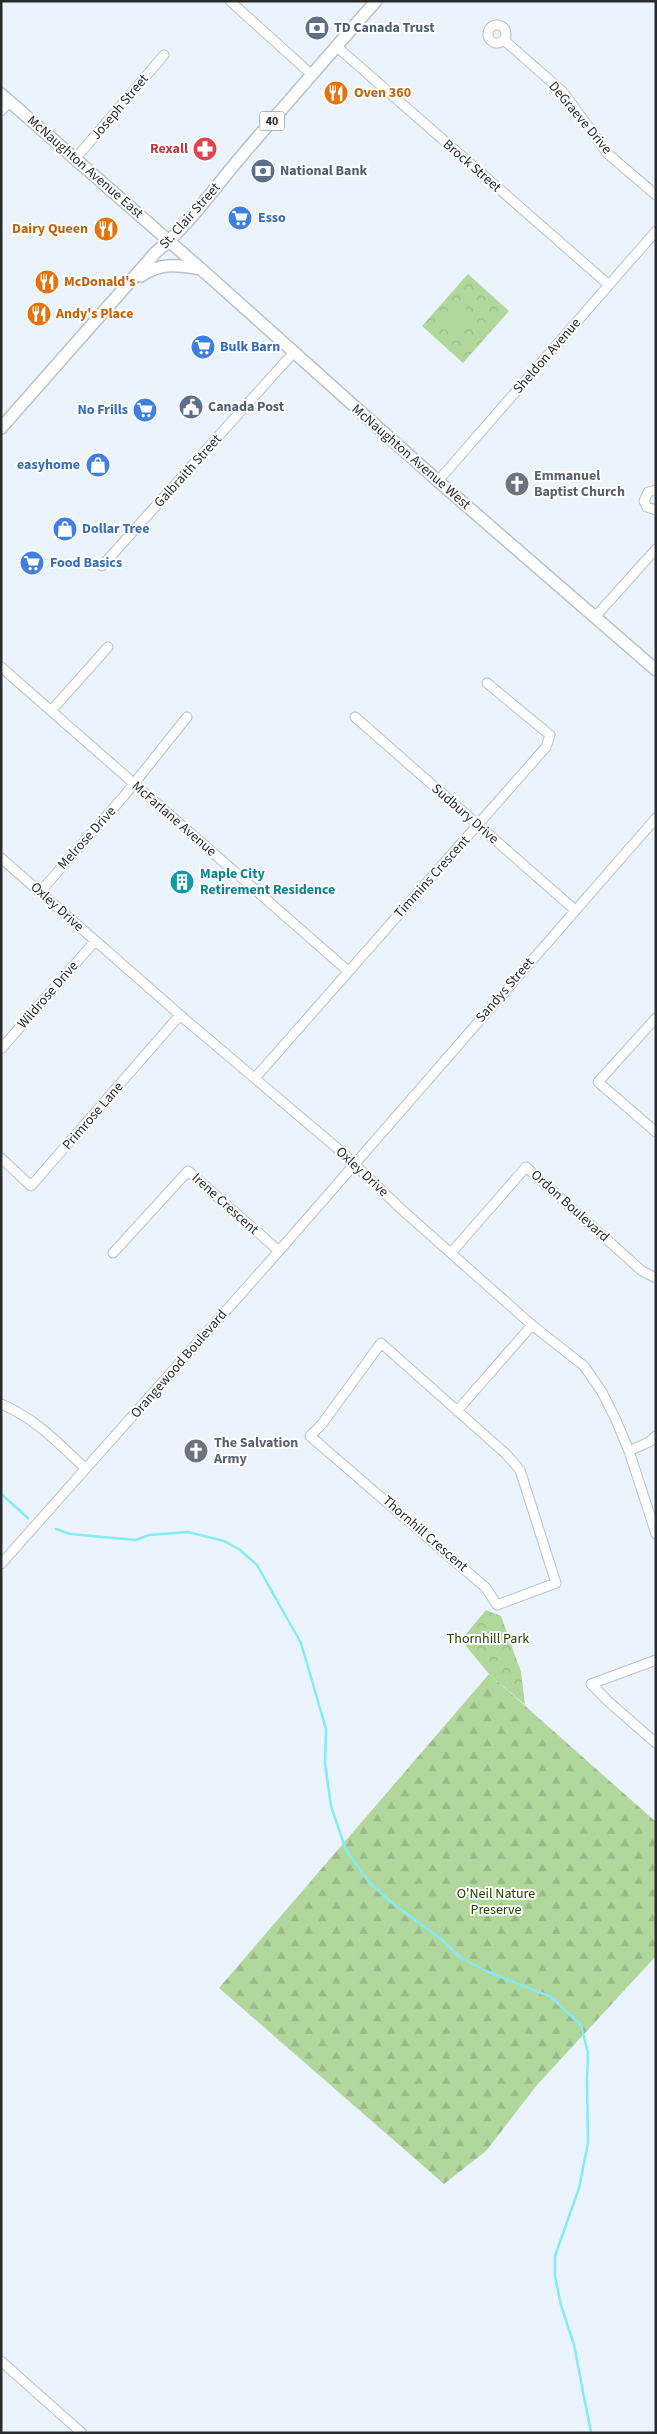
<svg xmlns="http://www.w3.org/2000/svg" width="657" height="2434" font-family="'Source Sans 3',sans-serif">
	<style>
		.forest { fill: url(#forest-firs) }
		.park { fill: url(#park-crowns) }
		.garden { fill: #b2d79c }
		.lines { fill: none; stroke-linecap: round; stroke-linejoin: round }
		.stream { stroke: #86eaf6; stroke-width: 2.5 }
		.minor-casing { stroke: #b9c1cb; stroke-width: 11 }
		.major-casing { stroke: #b9c1cb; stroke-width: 14 }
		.minor { stroke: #fff; stroke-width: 9 }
		.major { stroke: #fff; stroke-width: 11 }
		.labels { text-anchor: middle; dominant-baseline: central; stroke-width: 4; stroke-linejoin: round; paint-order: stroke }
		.shield { fill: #fff; stroke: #686b6d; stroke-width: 1 }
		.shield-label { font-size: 12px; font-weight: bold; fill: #282c2f }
		.service-label { font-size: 14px; font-weight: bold; fill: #4e5e75; stroke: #fff; text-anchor: start }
		.food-label { font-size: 14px; font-weight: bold; fill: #c56008; stroke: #fff; text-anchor: start }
		.street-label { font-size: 14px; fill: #282c2f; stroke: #fff }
		.health-label { font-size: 14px; font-weight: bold; fill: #be3a42; stroke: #fff; text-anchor: end }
		.shop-label { font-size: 14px; font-weight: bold; fill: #366cbe; stroke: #fff; text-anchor: start }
		.worship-label { font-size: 14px; font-weight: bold; fill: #5b616d; stroke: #fff; text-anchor: start }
		.culture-label { font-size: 14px; font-weight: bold; fill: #0d838f; stroke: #fff; text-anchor: start }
		.park-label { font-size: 14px; fill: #240; stroke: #fff }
	</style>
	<defs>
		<pattern id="forest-firs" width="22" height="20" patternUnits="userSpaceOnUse" patternTransform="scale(1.25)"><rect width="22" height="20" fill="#b2d79c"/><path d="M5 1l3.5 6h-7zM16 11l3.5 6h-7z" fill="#99b987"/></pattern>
		<pattern id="park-crowns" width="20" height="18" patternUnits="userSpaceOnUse" patternTransform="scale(1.25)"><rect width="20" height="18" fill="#b2d79c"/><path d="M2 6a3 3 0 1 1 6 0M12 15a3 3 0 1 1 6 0" fill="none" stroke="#99b987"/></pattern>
	</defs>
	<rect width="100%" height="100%" fill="#ebf4fd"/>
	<!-- forest -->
	<path class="forest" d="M489,1674L656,1822V1956L537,2085L486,2151L444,2184L219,1988Z"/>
	<!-- park -->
	<path class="park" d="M468,274L509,311L463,363L422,326Z
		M486,1610L501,1616L521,1672L525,1705L489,1674L461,1640Z"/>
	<!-- garden -->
	<path class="garden" d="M464,307L472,315L458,328L450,321Z"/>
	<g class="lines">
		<!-- stream -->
		<path class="stream" d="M1,1494L28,1518
			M56,1529L70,1534L136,1540L149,1535L188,1532L224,1541L240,1550L257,1565L301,1643L326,1729L325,1764L331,1806L346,1850L369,1882L392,1903L441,1939L461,1958L486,1971L551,1997L581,2025L588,2053L587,2079L588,2143L579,2188L555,2256V2277L561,2305L574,2345L591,2433"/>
		<defs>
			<path id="minor" d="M230,1L311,74
				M488 34a9 9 0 1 1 18 0a9 9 0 1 1-18 0Z
				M504,40L563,92L608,154L656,195
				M336,46L609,285
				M1,111L10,101
				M76,158L164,55
				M438,481L656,231
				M656,490L648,492L644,501L647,507L656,510
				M102,566L294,352
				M595,617L656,549
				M1,667L348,971
				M51,711L108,647
				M355,717L575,910
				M1,858L180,1015L344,1154L400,1208L532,1325L584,1366L602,1392L616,1420L629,1451L656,1534
				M40,892L124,796L187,717
				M656,1018L598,1082L656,1132
				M1,1049L95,941
				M255,1078L546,747L550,735L487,683
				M1,1158L31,1186L180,1015
				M113,1253L188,1171L279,1251
				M451,1253L526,1167L642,1271L656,1278
				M381,1343L506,1454L520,1470L556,1583L497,1605L486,1588L310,1436L322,1424Z
				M1,1404C35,1418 58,1443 85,1468
				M457,1411L532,1325
				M629,1451L649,1442L656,1436
				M1,1564L279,1251L656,818
				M656,1660L591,1684L610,1703L656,1743
				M1,2361L82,2433"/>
			<path id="major" d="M1,94L201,269L438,481L656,670
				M141,276C161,262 179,265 201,269
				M1,428L156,252C188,226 212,191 239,159C284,106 330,54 376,1"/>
		</defs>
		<!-- minor casing -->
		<use href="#minor" class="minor-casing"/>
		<!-- major casing -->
		<use href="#major" class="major-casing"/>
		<!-- minor -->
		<use href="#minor" class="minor"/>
		<!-- major -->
		<use href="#major" class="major"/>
	</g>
	<!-- icons -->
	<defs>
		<symbol id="bank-disc" viewBox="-11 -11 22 22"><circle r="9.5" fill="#5c6f8a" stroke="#fff"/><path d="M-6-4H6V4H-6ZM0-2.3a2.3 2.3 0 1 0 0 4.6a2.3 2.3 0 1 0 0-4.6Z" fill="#fff"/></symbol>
		<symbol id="restaurant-disc" viewBox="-11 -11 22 22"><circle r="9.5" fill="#e8710a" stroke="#fff"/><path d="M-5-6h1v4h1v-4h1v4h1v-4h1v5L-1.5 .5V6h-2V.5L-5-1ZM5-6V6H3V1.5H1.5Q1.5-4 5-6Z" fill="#fff"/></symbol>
		<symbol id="pharmacy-disc" viewBox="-11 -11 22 22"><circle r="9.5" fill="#e0444e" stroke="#fff"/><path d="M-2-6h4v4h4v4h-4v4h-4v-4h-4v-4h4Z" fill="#fff"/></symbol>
		<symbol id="supermarket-disc" viewBox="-11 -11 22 22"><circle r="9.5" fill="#3f7fe0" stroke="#fff"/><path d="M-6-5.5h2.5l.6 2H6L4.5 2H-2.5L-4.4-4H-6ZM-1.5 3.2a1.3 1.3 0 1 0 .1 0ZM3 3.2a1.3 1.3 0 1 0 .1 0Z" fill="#fff"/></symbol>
		<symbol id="civic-disc" viewBox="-11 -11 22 22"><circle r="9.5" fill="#5c6f8a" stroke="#fff"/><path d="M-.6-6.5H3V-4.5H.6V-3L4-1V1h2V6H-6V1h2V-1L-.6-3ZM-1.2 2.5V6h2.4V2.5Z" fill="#fff"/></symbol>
		<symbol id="shop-disc" viewBox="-11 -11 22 22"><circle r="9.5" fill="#3f7fe0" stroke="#fff"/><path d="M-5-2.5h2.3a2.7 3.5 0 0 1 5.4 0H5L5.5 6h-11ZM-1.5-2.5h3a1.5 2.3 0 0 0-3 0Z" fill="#fff"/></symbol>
		<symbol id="church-disc" viewBox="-11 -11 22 22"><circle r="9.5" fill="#6b7280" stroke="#fff"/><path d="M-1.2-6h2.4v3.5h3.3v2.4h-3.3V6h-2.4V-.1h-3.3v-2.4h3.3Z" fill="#fff"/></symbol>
		<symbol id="building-disc" viewBox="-11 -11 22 22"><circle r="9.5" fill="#0f9aa8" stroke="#fff"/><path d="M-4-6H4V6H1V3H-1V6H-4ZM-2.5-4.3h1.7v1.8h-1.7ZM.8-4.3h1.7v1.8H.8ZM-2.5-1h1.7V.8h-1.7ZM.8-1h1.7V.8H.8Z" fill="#fff"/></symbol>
	</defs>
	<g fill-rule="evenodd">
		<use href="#bank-disc" x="303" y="14" width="28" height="28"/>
		<use href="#restaurant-disc" x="322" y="79" width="28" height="28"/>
		<use href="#pharmacy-disc" x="191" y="135" width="28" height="28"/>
		<use href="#bank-disc" x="249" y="157" width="28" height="28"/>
		<use href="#supermarket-disc" x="226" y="204" width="28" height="28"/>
		<use href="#restaurant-disc" x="92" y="215" width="28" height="28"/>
		<use href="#restaurant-disc" x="33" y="268" width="28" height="28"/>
		<use href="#restaurant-disc" x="25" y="300" width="28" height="28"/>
		<use href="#supermarket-disc" x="189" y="333" width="28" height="28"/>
		<use href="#civic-disc" x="177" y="393" width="28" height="28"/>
		<use href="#supermarket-disc" x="131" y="396" width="28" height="28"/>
		<use href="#shop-disc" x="84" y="451" width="28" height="28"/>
		<use href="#church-disc" x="503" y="470" width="28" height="28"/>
		<use href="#shop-disc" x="51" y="515" width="28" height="28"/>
		<use href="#supermarket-disc" x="18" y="549" width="28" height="28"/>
		<use href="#building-disc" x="168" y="868" width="28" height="28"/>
		<use href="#church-disc" x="182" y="1437" width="28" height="28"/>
	</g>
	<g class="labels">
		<!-- shield labels -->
		<rect class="shield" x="259.5" y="111.5" width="25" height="19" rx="4"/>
		<g class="shield-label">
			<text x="272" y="121">40</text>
		</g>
		<!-- service labels -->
		<g class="service-label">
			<text x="334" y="28">TD Canada Trust</text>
			<text x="280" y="171">National Bank</text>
			<text x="208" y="407">Canada Post</text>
		</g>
		<!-- food labels -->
		<g class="food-label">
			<text x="354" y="93">Oven 360</text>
			<text x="88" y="229" text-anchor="end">Dairy Queen</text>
			<text x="64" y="282">McDonald's</text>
			<text x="56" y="314">Andy's Place</text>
		</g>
		<!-- street labels -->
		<g class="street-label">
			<text transform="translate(120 107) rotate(-50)">Joseph Street</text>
			<text transform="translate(580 118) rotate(50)">DeGraeve Drive</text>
			<text transform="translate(472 166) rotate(41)">Brock Street</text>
			<text transform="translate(85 167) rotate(41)">McNaughton Avenue East</text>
			<text transform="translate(190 216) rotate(-48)">St. Clair Street</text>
			<text transform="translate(547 356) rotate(-49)">Sheldon Avenue</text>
			<text transform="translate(411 457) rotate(41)">McNaughton Avenue West</text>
			<text transform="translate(188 471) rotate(-48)">Galbraith Street</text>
			<text transform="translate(465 814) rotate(41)">Sudbury Drive</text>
			<text transform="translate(174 819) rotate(41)">McFarlane Avenue</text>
			<text transform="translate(87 838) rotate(-48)">Melrose Drive</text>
			<text transform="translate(432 877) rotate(-48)">Timmins Crescent</text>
			<text transform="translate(57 907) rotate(42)">Oxley Drive</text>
			<text transform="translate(505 990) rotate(-49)">Sandys Street</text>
			<text transform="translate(48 995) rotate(-49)">Wildrose Drive</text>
			<text transform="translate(93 1116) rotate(-49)">Primrose Lane</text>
			<text transform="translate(362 1172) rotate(43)">Oxley Drive</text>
			<text transform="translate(225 1204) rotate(42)">Irene Crescent</text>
			<text transform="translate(570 1206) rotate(42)">Ordon Boulevard</text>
			<text transform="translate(179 1364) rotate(-49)">Orangewood Boulevard</text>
			<text transform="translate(425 1534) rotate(41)">Thornhill Crescent</text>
		</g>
		<!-- health labels -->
		<g class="health-label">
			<text x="188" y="149">Rexall</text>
		</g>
		<!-- shop labels -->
		<g class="shop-label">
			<text x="258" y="218">Esso</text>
			<text x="220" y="347">Bulk Barn</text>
			<text x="128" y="410" text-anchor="end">No Frills</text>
			<text x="80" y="465" text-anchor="end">easyhome</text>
			<text x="82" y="529">Dollar Tree</text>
			<text x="50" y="563">Food Basics</text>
		</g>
		<!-- worship labels -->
		<g class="worship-label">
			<text x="534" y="476">Emmanuel<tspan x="534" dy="16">Baptist Church</tspan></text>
			<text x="214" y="1443">The Salvation<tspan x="214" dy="16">Army</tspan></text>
		</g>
		<!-- culture labels -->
		<g class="culture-label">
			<text x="200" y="874">Maple City<tspan x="200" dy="16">Retirement Residence</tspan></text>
		</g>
		<!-- park labels -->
		<g class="park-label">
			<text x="488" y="1639">Thornhill Park</text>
			<text x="496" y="1894">O'Neil Nature<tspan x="496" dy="16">Preserve</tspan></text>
		</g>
	</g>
	<!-- border -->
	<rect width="657" height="2434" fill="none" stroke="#282c2f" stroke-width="5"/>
</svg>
